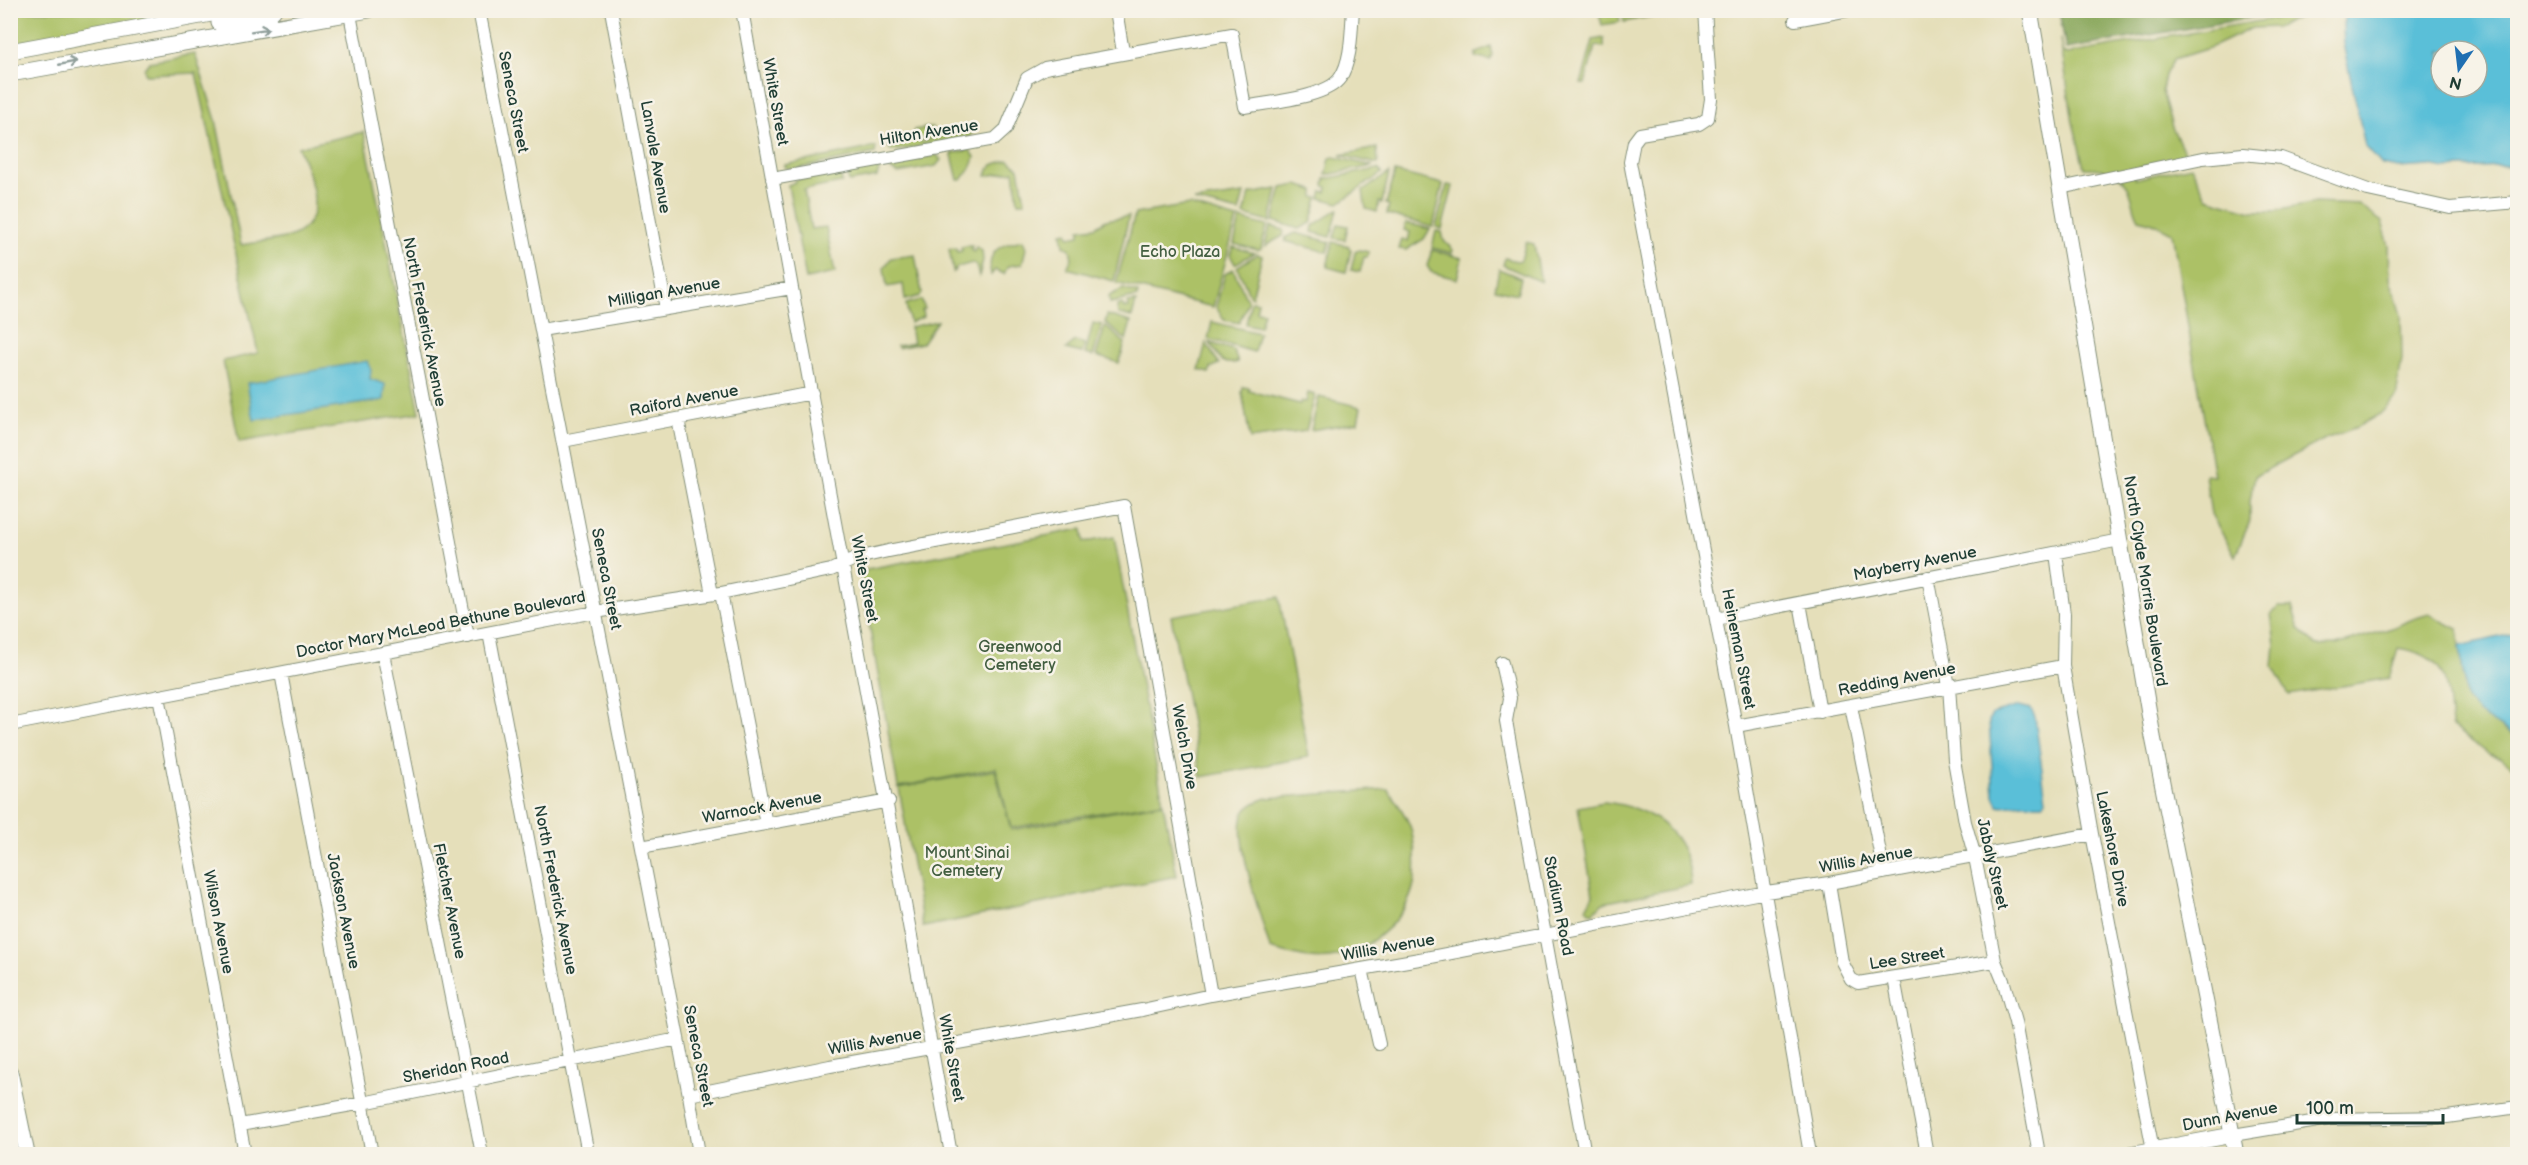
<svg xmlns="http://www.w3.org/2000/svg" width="2528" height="1165" font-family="'Balsamiq Sans',sans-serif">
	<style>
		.green { fill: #acc166; stroke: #667f4d; stroke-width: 1.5 }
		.forest { fill: #89a75b; stroke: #547248; stroke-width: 1.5 }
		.water { fill: #5abfd8; stroke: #3c7e86; stroke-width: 1.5; fill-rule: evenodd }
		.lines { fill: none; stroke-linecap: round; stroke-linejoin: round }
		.minor-casing { stroke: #828e77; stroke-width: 14 }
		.major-casing { stroke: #828e77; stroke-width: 17 }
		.minor { stroke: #fff; stroke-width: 12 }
		.major { stroke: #fff; stroke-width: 15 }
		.oneway { stroke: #8f9e9a }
		.labels { text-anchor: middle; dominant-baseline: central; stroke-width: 5; stroke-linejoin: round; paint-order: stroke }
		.street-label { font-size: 16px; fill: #1f3d34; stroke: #f7f3e8 }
		.park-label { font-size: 16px; fill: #425e40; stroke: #f7f3e8 }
	</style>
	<rect width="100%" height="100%" fill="#f7f3e8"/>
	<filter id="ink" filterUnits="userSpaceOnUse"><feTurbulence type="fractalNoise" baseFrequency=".0167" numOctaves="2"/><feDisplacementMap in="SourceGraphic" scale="12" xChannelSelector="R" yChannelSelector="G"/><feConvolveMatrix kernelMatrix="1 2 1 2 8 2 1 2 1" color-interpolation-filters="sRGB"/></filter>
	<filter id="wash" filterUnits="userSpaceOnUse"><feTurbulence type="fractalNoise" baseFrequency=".008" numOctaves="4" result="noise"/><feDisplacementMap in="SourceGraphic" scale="24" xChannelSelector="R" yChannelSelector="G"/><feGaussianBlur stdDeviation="1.35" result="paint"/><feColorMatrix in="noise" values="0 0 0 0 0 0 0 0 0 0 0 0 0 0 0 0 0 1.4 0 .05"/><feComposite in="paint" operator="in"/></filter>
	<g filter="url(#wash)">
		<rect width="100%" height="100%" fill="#e5dfba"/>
		<!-- green -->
		<path class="green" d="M11,11H233L11,51Z
			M1618,11L1620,22L1602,25L1599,14Z
			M1678,11L1624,22L1622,11L1678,10Z
			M2307,13L2279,27L2252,28L2212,47L2174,59L2165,75L2162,91L2172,127L2186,156L2133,169L2135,179L2191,166L2207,198L2252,211H2275L2315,203L2359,205L2382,222L2389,245L2390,279L2401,315L2402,359L2396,398L2380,414L2357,427L2325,439L2255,476L2250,501V521L2235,556L2211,514L2205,475L2214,476L2172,233L2153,223L2139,219C2133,209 2134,202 2130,192C2123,171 2103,168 2084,168L2073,122L2060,38L2062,52L2067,54Z
			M1604,38V47L1595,46L1585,84H1581L1593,40Z
			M1491,47L1493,56L1490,61L1475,57L1476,53Z
			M195,54L216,120L241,245C256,242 283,241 296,234C329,217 309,173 298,147L364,132L420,413L239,442L223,361L258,353L196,73L146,75L144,69L149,62Z
			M932,127L934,135C928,140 922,140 914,138V130Z
			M972,132L970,139L892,151L887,145L914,141L925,142L936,137Z
			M876,147L875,153L795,169L785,168L784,165Z
			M1377,148L1378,164L1341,155Z
			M970,150L975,157L973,164L962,180H958L952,155L953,153Z
			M937,155L941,160L936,166L898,173L891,170L893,162Z
			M1334,157L1373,166L1326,175L1330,158Z
			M1009,160L1019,168L1025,202H1018L1014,171L986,176C989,163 998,163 1009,160Z
			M877,166L879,170L877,177L849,182L846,170Z
			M1378,169L1382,173L1339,203L1320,198L1322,191L1327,192L1328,187L1324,186L1325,179Z
			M840,171L842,183L804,190L811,229L826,227L835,273L806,279L788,185L795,182L794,180Z
			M1395,172L1443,184L1433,227L1387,214L1389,205L1386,204Z
			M1389,173L1382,203L1379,202L1377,212L1366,209L1363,191Z
			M1297,185L1314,190V197L1318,198L1311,223L1299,229L1273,221L1282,188Z
			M1447,185L1453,186L1442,229L1436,227Z
			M1277,189L1270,222L1244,215L1250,194Z
			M1244,194L1239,212L1194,201Z
			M1189,205L1237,219L1213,307L1116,283L1135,214Z
			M1338,209L1331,237L1312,232L1313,226Z
			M1129,216L1114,281L1067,268L1072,258L1070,249L1064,245L1062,233L1067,232L1070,237L1080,235V229L1095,227L1106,220Z
			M1240,219L1267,226L1261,249L1258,250L1234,244Z
			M1406,223L1430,229L1424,239L1406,250L1399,249L1402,239L1408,241L1410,232L1404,230Z
			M1338,224L1348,226L1345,240L1334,238Z
			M1270,226L1284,230L1283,236L1265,246Z
			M1436,231L1442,232L1444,241L1453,250L1452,253L1432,248Z
			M1296,233L1330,242L1327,252L1285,241L1286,237Z
			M1023,240L1026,248L1022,264L1008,266L1004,274L995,270L991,275C986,249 1002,244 1023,240Z
			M1333,242L1349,246L1351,250L1346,272L1327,267Z
			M1526,242L1534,244L1541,282L1503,265L1505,258L1517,261L1521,260Z
			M966,246H972L971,250L974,252L976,247L982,251L983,260L979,276L976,266L972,263L958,267L953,272L949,249L956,248L957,252L962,251L961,247Z
			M1233,247L1254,253L1235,264L1230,255Z
			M1359,250L1369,252L1367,257H1364L1360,272L1351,270L1355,252Z
			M1432,250L1462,258L1457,279L1431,272L1427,266Z
			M1257,254L1262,256L1252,297L1250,296L1237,267Z
			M915,255L922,294L920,296L905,300L903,284L887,287L884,268L891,258Z
			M1233,269L1248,302L1239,323L1224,320L1216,307L1225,274Z
			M1499,269L1521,278L1517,294L1495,289Z
			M1123,289L1138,293L1137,297L1110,303L1109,296Z
			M921,300L925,309L922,310L923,317L910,323L906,304Z
			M1251,301L1258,302L1256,311L1264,312L1260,327L1246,324Z
			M1136,302L1132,317L1118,314L1117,306L1122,304L1124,308H1129L1128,303Z
			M1107,315L1131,322L1126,340L1105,323Z
			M937,321L922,343L898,348L897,346L913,343L910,327Z
			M1212,322L1259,333L1254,352L1208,339Z
			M1093,323L1102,325L1093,356L1085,354Z
			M1105,326L1125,343L1119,363L1096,356Z
			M1075,341L1085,344L1082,353L1066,349Z
			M1206,343L1219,364L1211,368L1209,373L1199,370Z
			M1210,343L1233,350L1238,362C1219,367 1220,356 1210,343Z
			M1243,387L1250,388L1249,391L1300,404L1301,401L1306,402L1308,393L1315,395L1306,431L1250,439L1242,392Z
			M1319,397L1361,407L1358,422L1311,430Z
			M1082,529L1084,542L1114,537L1163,802L1011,828L996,768L898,787L861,579L867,569Z
			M1279,597L1309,757L1201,777L1171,616Z
			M2279,607H2292L2299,629L2316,646L2336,645L2392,628L2413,619L2429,614L2458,629L2466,699L2503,730L2517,738V770L2501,758L2489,754L2451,726C2447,682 2448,655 2398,648L2389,678L2289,695L2273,667L2275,645L2271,613Z
			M995,770L1011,830L1163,803L1177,876L923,927L899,788Z
			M1388,789C1396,802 1407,815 1411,829C1415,846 1417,867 1414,884C1406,921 1365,954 1329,958C1309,961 1289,954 1270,949C1263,922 1232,835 1244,813C1249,804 1259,801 1267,798Z
			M1604,802C1652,807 1689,833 1691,885L1603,903L1593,913L1586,908L1593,895L1578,807Z"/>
		<!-- forest -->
		<path class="forest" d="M2105,10L2129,12L2291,11L2066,49L2059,11Z"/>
		<!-- water -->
		<path class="water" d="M2364,10L2517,11V165L2445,169L2430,166L2398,168L2382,165L2365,146L2344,48L2343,24L2347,14ZM2441,51H2477V87H2441Z
			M367,361L371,370L370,379L385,384L384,400L254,420L247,383Z
			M2517,633H2518L2517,738L2479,714L2466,699L2460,646Z
			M2019,706L2031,709L2035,717L2046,800L2044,804C2037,805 2031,803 2024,803C2014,803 2008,808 1998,805L1994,796L1989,721L1992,714Z"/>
	</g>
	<g filter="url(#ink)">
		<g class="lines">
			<defs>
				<path id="minor" d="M479,10L689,1095L699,1154
					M611,10L666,309
					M742,10C809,392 884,773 951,1154
					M1116,10L1123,52
					M1705,10L1711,99L1708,118L1699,124L1640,134L1634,142L1630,162L1736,726L1810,1154
					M350,14L468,637
					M1795,20L1849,10
					M772,179L995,139L1006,129L1027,78L1045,68L1232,34L1245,107C1269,102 1326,98 1340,78C1352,60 1351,32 1353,10
					M2060,188L2203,158L2243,154L2281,158L2368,190L2450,208L2518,202
					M541,330L792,288
					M678,419L712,594
					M563,441L812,393
					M2056,553L2064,614L2063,666L2092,834L2153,1150
					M1928,577L1949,686L1954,760L1965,822L1975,857L1995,961L2004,983L2015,1022L2039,1154
					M721,593L766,824
					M1800,603L1820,712
					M1716,619L2120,540
					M489,633L588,1154
					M383,653L482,1154
					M1502,663L1510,698L1506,721L1585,1154
					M281,673L372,1154
					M159,696L245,1154
					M1851,706L1884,873
					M10,725L595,612L721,593L831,570L857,558L888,551L1124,506L1211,995
					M1736,726L2063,666
					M641,847L889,801
					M1829,883L1842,962L1851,979L1858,983L1995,961
					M1362,969L1379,1044
					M1894,978L1927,1154
					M689,1095L830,1066L1142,1010L1211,995L1431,957L1766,892L1829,883L2092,834
					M240,1125L363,1103L678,1039
					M2233,1135L2330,1119L2447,1117L2518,1107"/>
				<path id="major" d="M2030,10L2153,737L2236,1154
					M219,23L270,14L274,10
					M10,51L233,10
					M10,74L369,10
					M10,1072L27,1154
					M2130,1154L2233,1135"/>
			</defs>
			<!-- minor casing -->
			<use href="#minor" class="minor-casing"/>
			<!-- major casing -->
			<use href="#major" class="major-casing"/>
			<!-- minor -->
			<use href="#minor" class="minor"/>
			<!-- major -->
			<use href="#major" class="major"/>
		</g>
		<!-- one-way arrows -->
		<defs><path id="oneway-shaft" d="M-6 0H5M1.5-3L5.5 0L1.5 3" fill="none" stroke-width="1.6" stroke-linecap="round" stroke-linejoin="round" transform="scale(1.5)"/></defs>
		<g class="oneway">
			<use href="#oneway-shaft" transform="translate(260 30) rotate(-9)"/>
			<use href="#oneway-shaft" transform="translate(68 63) rotate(-11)"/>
		</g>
	</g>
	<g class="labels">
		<!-- street labels -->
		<g class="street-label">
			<text transform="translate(513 102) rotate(79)">Seneca Street</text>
			<text transform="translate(775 102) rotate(80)">White Street</text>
			<text transform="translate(929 133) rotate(-9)">Hilton Avenue</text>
			<text transform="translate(655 157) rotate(80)">Lanvale Avenue</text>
			<text transform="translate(664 293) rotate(-10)">Milligan Avenue</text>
			<text transform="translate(424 322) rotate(79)">North Frederick Avenue</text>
			<text transform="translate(684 401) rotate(-11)">Raiford Avenue</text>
			<text transform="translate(1915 564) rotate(-11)">Mayberry Avenue</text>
			<text transform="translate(606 579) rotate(79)">Seneca Street</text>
			<text transform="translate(864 579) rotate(79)">White Street</text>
			<text transform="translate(2145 581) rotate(81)">North Clyde Morris Boulevard</text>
			<text transform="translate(441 625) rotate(-11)">Doctor Mary McLeod Bethune Boulevard</text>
			<text transform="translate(1738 649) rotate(79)">Heineman Street</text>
			<text transform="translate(1897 680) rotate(-11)">Redding Avenue</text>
			<text transform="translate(1184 747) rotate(80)">Welch Drive</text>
			<text transform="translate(762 808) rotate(-10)">Warnock Avenue</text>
			<text transform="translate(2112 849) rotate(79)">Lakeshore Drive</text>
			<text transform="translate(1866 860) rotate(-10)">Willis Avenue</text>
			<text transform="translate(1992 864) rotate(77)">Jabaly Street</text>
			<text transform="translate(555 890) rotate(79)">North Frederick Avenue</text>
			<text transform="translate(449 901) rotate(79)">Fletcher Avenue</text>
			<text transform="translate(1558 906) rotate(79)">Stadium Road</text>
			<text transform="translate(343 911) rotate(79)">Jackson Avenue</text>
			<text transform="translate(218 922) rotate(79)">Wilson Avenue</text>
			<text transform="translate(1388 948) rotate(-10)">Willis Avenue</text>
			<text transform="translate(1907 959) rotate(-9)">Lee Street</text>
			<text transform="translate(875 1042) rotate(-10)">Willis Avenue</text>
			<text transform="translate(698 1056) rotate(79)">Seneca Street</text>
			<text transform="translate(951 1058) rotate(80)">White Street</text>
			<text transform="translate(456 1068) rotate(-11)">Sheridan Road</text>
			<text transform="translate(2230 1117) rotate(-11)">Dunn Avenue</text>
		</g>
		<!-- park labels -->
		<g class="park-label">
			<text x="1180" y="252">Echo Plaza</text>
			<text x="1020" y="647">Greenwood<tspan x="1020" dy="18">Cemetery</tspan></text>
			<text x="967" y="853">Mount Sinai<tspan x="967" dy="18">Cemetery</tspan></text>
		</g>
	</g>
	<!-- margin -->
	<rect width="2528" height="1165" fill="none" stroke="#f7f3e8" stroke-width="36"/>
	<!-- north arrow -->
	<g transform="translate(2459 69) rotate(194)"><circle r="28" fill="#f7f3e8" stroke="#a1aaa0" stroke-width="1.5"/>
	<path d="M0-4.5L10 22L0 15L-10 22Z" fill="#1f6fb2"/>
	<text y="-9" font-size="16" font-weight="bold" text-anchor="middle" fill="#1f3d34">N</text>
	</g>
	<!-- scale -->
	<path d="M2297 1114v9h146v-9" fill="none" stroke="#1f3d34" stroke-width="3"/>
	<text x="2306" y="1114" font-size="18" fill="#1f3d34" stroke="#f7f3e8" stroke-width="4.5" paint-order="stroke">100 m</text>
</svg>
